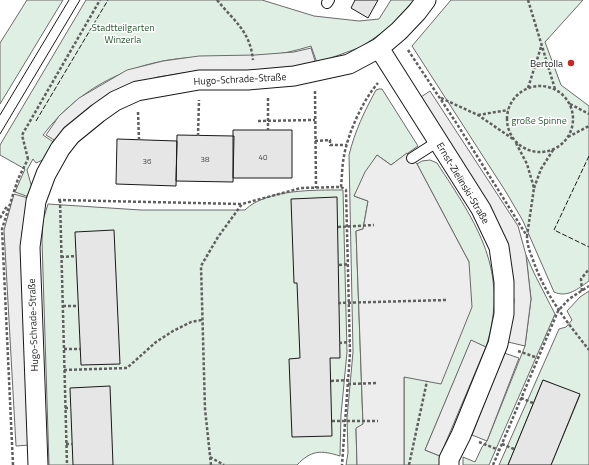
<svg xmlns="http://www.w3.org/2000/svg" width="589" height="465" font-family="'Titillium Web',sans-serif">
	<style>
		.green { fill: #e0efe3; stroke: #6a6a6a }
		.parking { fill: #ededed; stroke: #6a6a6a }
		.building { fill: #e6e6e6; stroke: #1a1a1a }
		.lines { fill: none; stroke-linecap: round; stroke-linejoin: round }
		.service-casing { stroke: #1a1a1a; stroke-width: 12 }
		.minor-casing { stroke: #1a1a1a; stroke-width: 21 }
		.path { stroke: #5f5f5f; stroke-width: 2.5; stroke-dasharray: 3 2; stroke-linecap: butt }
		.service { stroke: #fff; stroke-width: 10 }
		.minor { stroke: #fff; stroke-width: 19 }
		.tram { stroke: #1a1a1a; stroke-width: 1 }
		.fence { stroke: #1a1a1a; stroke-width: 1; stroke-dasharray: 5 2; stroke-linecap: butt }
		.poi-dot { fill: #c62828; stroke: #fff; stroke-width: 1.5 }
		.labels { text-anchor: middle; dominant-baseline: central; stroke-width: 3; stroke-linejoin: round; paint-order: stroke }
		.number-label { font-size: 8px; fill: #4d4d4d }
		.park-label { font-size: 10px; fill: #2b5a34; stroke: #fff }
		.poi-label { font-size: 10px; fill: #1a1a1a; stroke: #fff; text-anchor: end }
		.street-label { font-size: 10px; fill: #1a1a1a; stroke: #fff }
	</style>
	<rect width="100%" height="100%" fill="#fff"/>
	<!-- green -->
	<path class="green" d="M27,0H63L0,104V43Z
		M86,0H262L314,16L359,21L379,19L391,0H414L389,28L361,47L317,63L311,46C296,51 280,54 264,56C243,58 221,56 200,57C137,59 82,84 43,135L55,143L47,158L36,163L33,159L27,170L32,188L29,197L15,192L25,169L0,155V145Z
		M451,0H583L545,42L561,85L589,106V281C578,289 567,298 554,292L523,221L506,192L412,46Z
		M379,89H382L418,146L391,165L377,155L354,196L368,201L363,229L356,231L363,425L356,429L357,465H346L348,453L347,418L353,352L349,155C355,131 364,112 376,90Z
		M430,160L437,163C477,224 510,271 486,347L471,341L425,450L440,456L442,465H398H404V377L469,262L417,164L422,161Z
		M343,190L347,352L341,415L340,456C321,450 311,450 297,465H49L42,241L43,220L48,204L141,210H245C266,189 315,190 343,190Z
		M526,255L535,275L555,314L489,465H463V457L475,462L482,447L487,441L525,346L531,299Z
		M589,291V465H551L580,395L543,380L508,465H499L559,329L566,327L572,320L567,311L580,297Z"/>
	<!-- parking -->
	<path class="parking" d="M311,48L316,64L271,73L196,71L158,77L127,87L56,141L46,135L59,116L79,98L127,70L163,61L199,56L255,55L294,52Z
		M430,91L518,226L526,255L531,299L525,346L508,342L514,301L509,256L418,99Z
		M407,153L417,164L469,262L472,307L441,384L404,377V465H357L356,428L363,424L356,231L363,229L368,201L354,196L365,172L377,155L391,165Z
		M14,194L28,198L22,233L30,445L16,446L4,230Z
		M471,340L486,347L440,456L425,450Z
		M504,353L519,358L487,441L472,435Z"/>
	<!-- building -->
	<path class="building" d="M355,0H378L368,18L351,8Z
		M233,130H292V178H233Z
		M177,135L234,136L233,182L176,181Z
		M117,139L177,141L176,186L116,184Z
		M337,197L340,358H330L332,436L292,437L289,359L300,358L297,283H294L291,199Z
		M114,230L120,364L81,365L75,232Z
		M543,380L580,394L551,465H508Z
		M110,386L113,465H73L70,388Z"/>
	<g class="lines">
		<defs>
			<path id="service" d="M327,3L329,0
				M412,158L437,142"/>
			<path id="minor" d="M379,48L481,209L499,247L504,282V314L498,344L461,435L449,459V465
				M38,465L30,247L36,201L46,174L60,149L71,135L98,113L115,101L137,91L199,80H248L294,76L349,64L379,48L399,31L417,12L426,0"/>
		</defs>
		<!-- service casing -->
		<use href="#service" class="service-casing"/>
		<!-- minor casing -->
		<use href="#minor" class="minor-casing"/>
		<!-- path -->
		<path class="path" d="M217,0C235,22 250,31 253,60
			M528,0L555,89
			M408,50L457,124L527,236C527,245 530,252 533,260C545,295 567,322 589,350
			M507 119a33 33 0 1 1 66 0a33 33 0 1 1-66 0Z
			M528,88L541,47
			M315,91L316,188
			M268,98V130
			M441,98L478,115L513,139
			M570,104L589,114
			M138,112L139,140
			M478,115L508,110
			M258,121L315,120
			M198,136L199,100
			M568,137L589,126
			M315,141L330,140V145H347
			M516,143L527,164L534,188L527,236
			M28,159L22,135L100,0
			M341,187L346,190L350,353L342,465
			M534,188L541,169L553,150
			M58,200L241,204
			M60,200L67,465
			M0,218L7,206
			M338,227L374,225
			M61,257L76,256
			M339,265L349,264
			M582,291L581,279L589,269
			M338,303L446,300
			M63,306H78
			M339,343L350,342
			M64,349H80
			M518,351L538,358
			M64,370L127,368L156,342L173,331L191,322L202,320
			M331,381L349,380
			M348,384L377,383
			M521,398L533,403
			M65,408H71
			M332,421H378
			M479,442L499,450
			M66,444H72
			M502,444L514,449
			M210,457L224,465
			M13,465L2,229L18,179L28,159
			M211,465L205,409L201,266L218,237L242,204L301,188L341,187C342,177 342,166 344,156C348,133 363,100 378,83
			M409,465L427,381
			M493,465L558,311L569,299L589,286"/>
		<!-- service -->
		<use href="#service" class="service"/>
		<!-- minor -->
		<use href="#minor" class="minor"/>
		<!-- tram -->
		<path class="tram" d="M0,115L69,0
			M0,134L80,0"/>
		<!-- fence -->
		<path class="fence" d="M36,121L108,0
			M589,156L554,230L589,247"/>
	</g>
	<!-- markers -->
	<circle class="poi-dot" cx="571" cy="63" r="4"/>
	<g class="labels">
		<!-- number labels -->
		<g class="number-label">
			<text x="263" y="157">40</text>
			<text x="205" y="159">38</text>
			<text x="147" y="161">36</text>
		</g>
		<!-- park labels -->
		<g class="park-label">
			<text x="123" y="27">Stadtteilgarten<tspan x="123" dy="12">Winzerla</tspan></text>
			<text x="539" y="120">große Spinne</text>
		</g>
		<!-- poi labels -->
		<g class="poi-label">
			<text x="563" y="63">Bertolla</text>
		</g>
		<!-- street labels -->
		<g class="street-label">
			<text transform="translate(240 79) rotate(-3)">Hugo-Schrade-Straße</text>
			<text transform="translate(463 183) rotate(59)">Ernst-Zielinski-Straße</text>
			<text transform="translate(33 325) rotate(-92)">Hugo-Schrade-Straße</text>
		</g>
	</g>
</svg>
